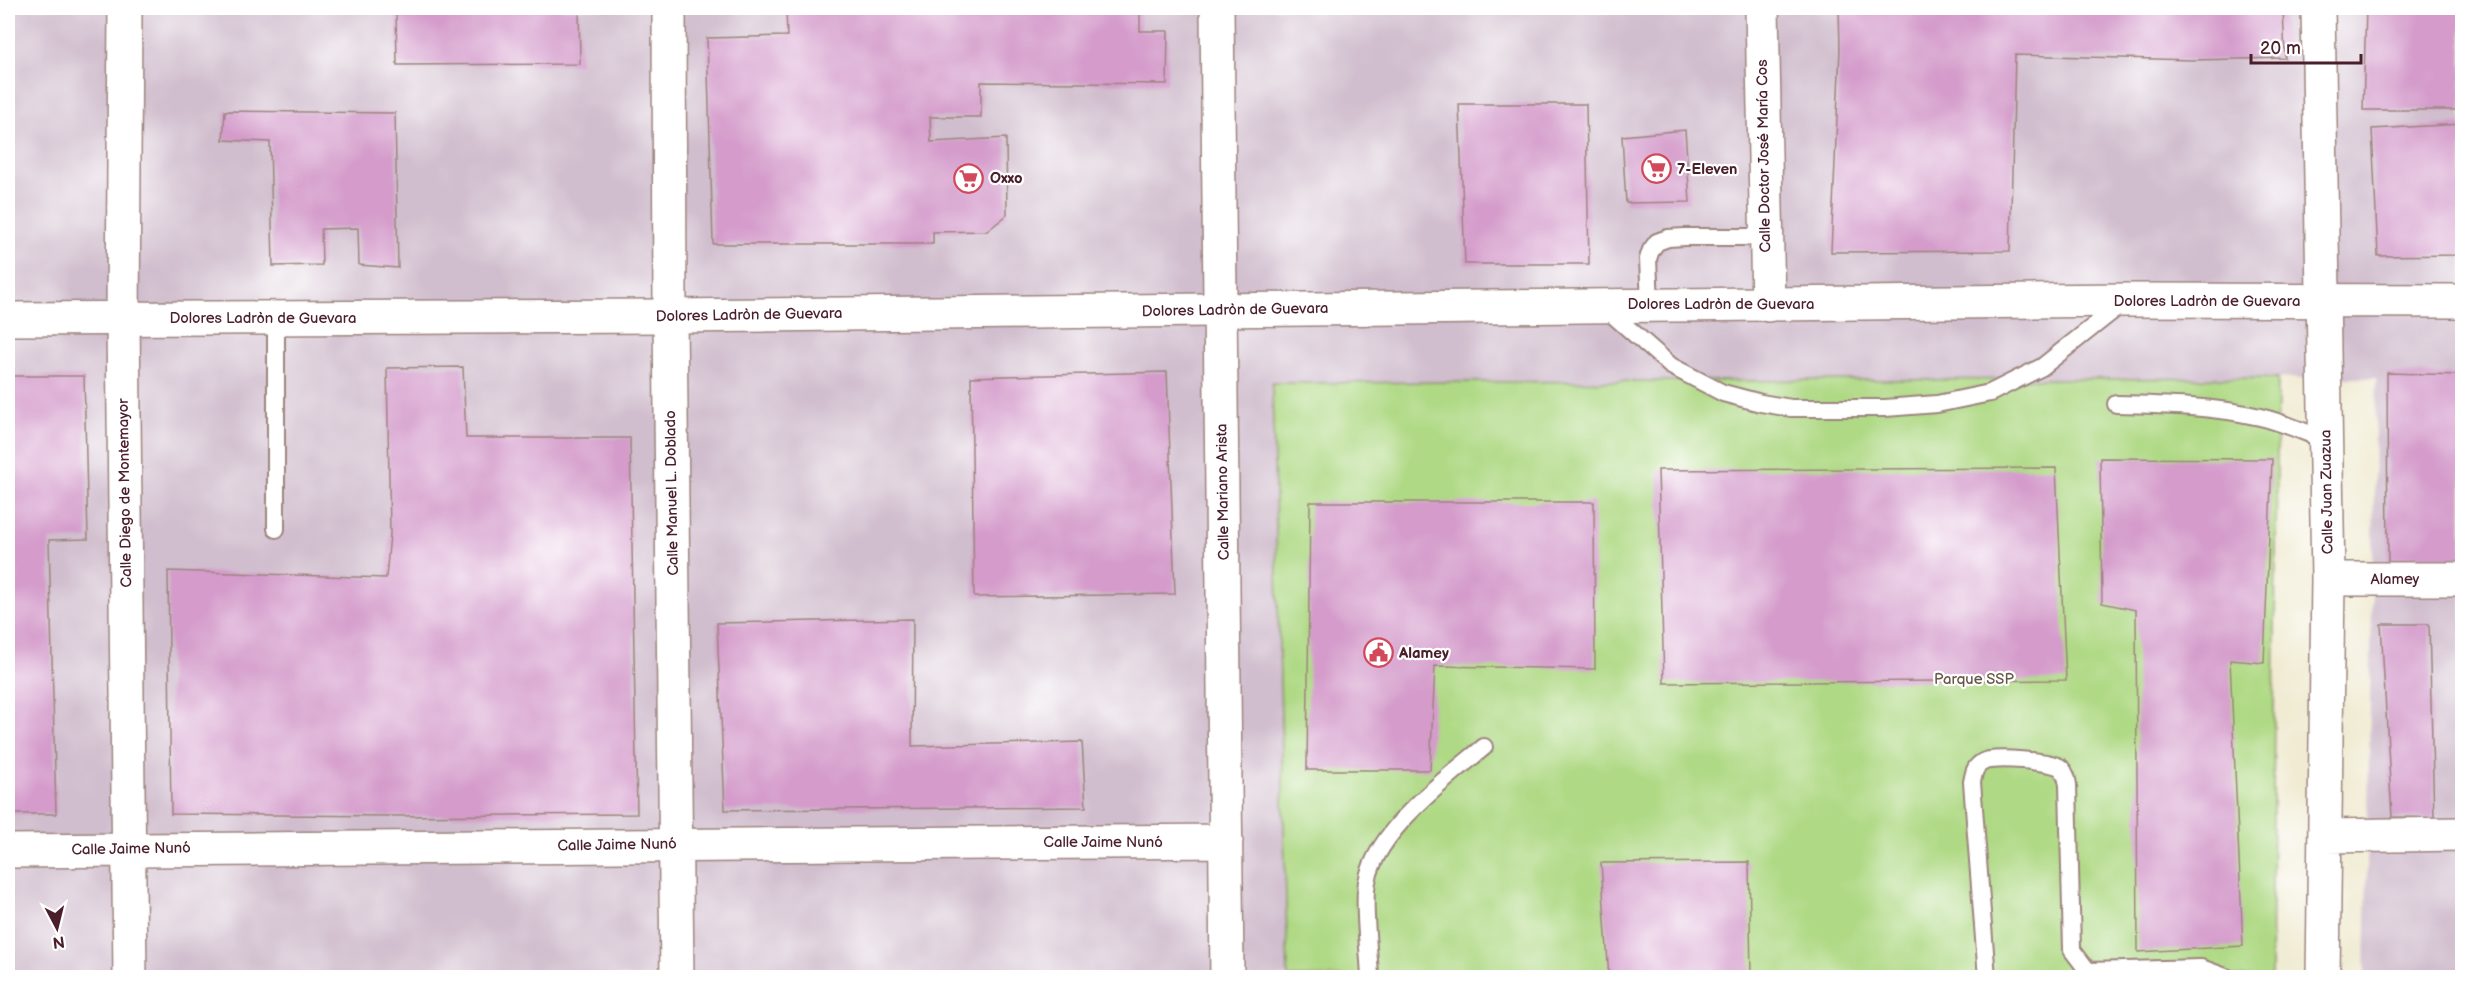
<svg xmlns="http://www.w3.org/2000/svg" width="2470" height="985" font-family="'Balsamiq Sans',sans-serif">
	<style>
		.industrial { fill: #d0bdcd }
		.green { fill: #afd984; stroke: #7c7c58; stroke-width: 1.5 }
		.building { fill: #d49bcb }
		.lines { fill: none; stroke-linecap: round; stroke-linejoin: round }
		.service-casing { stroke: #9d857e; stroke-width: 20 }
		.minor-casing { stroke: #9d857e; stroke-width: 36 }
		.tertiary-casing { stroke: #9d857e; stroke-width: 36 }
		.service { stroke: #fff; stroke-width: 16 }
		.minor { stroke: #fff; stroke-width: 33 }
		.tertiary { stroke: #fff; stroke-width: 33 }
		.labels { text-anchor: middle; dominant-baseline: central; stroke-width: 4.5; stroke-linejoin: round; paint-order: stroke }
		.street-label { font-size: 15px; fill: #4a1f2b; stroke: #fff }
		.poi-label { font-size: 15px; font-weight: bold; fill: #4a1f2b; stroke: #fff; text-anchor: start }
		.park-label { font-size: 15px; fill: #685746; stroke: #fff }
	</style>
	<rect width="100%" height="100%" fill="#fff"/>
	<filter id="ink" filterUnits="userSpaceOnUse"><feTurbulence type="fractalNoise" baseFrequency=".0167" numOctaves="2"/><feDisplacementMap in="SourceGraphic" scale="12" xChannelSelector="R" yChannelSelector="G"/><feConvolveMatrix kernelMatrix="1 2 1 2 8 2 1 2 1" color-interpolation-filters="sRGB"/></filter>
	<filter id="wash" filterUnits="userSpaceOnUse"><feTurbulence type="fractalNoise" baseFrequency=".008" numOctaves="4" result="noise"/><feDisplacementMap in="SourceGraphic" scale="24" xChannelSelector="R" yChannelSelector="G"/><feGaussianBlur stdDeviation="1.35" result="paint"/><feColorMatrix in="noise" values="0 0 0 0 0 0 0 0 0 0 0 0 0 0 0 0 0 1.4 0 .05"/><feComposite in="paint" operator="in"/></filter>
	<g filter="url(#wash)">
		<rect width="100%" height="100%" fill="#f0ebd2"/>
		<!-- industrial -->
		<path class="industrial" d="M8,8H2462V977H2365L2376,378L1272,383L1288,977H8Z"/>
		<!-- green -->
		<path class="green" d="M2278,378L2271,977H1288L1272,383Z"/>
		<g id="blocks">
			<!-- building -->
			<path class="building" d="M396,8H579L580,64L397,65Z
				M786,8H1140V31H1168L1167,84L981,82V117H930L931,142L1006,138L1007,215L987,231L933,232V244H713L707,38L787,36Z
				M1839,8H2283L2285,58L2191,60L2015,55L2010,251L1831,252L1840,49Z
				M2366,8H2462V110H2363Z
				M1459,104H1586L1589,264H1465Z
				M225,111L395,113L398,268L359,265L358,228L321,229L322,265L273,266L270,142L223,140Z
				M2462,124V255L2378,256L2372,129Z
				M1685,130L1690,202L1626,203L1622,136Z
				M463,367L466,438H630L637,814L391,816L171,814L168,571L386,578L390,534L387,368Z
				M1167,372L1175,594L974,597L971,377Z
				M2387,373L2462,375V570L2388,568Z
				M8,376H84L88,539L49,540L56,814H8Z
				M2100,458L2272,459L2264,663L2230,660L2243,946L2138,952L2136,610L2102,603Z
				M2056,468L2066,680L1664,683L1658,470Z
				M1310,502H1594L1595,669L1435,666L1430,770H1307Z
				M913,619L912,746L1082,742L1086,807L725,810L717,623Z
				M2381,624H2429L2434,818L2392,817Z
				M1749,862L1751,978H1609L1601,863Z"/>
		</g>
	</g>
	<g filter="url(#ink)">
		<use href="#blocks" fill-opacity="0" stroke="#9d857e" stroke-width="1.5"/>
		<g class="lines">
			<defs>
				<path id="service" d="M1650,304L1648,259L1651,250L1657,242L1668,238L1685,237H1766
					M1604,307L1671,366L1723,393L1761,403L1791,408H1885L1937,404L1990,393L2042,367L2124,302
					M276,318V529
					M2116,404C2165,405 2212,406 2260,417C2282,422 2304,432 2326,440
					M1370,978C1369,949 1364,918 1366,890C1369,835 1446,779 1484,747
					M1987,978L1972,782C1974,773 1974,767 1983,762C1992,756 2052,761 2061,768C2066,773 2067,779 2068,785L2072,950L2088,971L2201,968L2228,978"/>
				<path id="minor" d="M125,8L123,319L130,978
					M669,8L670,316L677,978
					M1217,8L1227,978
					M1762,8L1768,305
					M2318,8L2328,579L2323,978
					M2328,579H2462
					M2326,836L2462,834
					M8,851L1226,841"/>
				<path id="tertiary" d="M8,319L670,316L2127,300L2462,301"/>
			</defs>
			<!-- service casing -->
			<use href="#service" class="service-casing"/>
			<!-- minor casing -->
			<use href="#minor" class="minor-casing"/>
			<!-- tertiary casing -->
			<use href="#tertiary" class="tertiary-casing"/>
			<!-- service -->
			<use href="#service" class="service"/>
			<!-- minor -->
			<use href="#minor" class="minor"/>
			<!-- tertiary -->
			<use href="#tertiary" class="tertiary"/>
		</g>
	</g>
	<!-- icons -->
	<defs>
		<symbol id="supermarket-ring" viewBox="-11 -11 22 22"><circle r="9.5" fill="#fff" stroke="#d1495b" stroke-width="1.5"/><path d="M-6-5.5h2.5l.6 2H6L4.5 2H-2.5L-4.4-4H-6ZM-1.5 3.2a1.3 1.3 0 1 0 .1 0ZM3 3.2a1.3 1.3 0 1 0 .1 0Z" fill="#d1495b"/></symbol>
		<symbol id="civic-ring" viewBox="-11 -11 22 22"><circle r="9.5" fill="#fff" stroke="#d1495b" stroke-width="1.5"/><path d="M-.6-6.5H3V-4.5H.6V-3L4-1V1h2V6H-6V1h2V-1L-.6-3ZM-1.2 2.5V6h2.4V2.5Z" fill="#d1495b"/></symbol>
	</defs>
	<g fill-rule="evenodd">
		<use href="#supermarket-ring" x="1640" y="152" width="33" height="33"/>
		<use href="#supermarket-ring" x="952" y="162" width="33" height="33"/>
		<use href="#civic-ring" x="1362" y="636" width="33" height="33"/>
	</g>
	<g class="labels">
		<!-- street labels -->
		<g class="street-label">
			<text transform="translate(1764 156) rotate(-91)">Calle Doctor José María Cos</text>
			<text x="2207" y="301">Dolores Ladròn de Guevara</text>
			<text x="1721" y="304">Dolores Ladròn de Guevara</text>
			<text transform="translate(1235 310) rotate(-1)">Dolores Ladròn de Guevara</text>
			<text transform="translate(749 315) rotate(-1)">Dolores Ladròn de Guevara</text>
			<text x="263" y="318">Dolores Ladròn de Guevara</text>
			<text transform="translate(1223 492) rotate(-91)">Calle Mariano Arista</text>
			<text transform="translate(2327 492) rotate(-91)">Calle Juan Zuazua</text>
			<text transform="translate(125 493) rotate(-91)">Calle Diego de Montemayor</text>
			<text transform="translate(672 493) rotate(-91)">Calle Manuel L. Doblado</text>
			<text x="2395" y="579">Alamey</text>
			<text x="1103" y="842">Calle Jaime Nunó</text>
			<text transform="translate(617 845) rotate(-1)">Calle Jaime Nunó</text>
			<text transform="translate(131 849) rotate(-1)">Calle Jaime Nunó</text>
		</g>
		<!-- poi labels -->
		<g class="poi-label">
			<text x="1677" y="169">7-Eleven</text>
			<text x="990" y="178">Oxxo</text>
			<text x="1399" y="653">Alamey</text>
		</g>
		<!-- park labels -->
		<g class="park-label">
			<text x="1974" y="679">Parque SSP</text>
		</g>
	</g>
	<!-- margin -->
	<rect width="2470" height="985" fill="none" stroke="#fff" stroke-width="30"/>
	<!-- north arrow -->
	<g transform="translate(57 928) rotate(173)" stroke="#ffffff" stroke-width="4.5" paint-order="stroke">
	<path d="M0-4.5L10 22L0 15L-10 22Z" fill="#4a1f2b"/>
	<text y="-9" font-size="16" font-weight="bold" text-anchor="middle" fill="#4a1f2b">N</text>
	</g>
	<!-- scale -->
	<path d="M2251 54v9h110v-9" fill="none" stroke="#4a1f2b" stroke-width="3"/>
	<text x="2260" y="54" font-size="18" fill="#4a1f2b" stroke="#ffffff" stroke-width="4.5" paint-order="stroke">20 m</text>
</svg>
